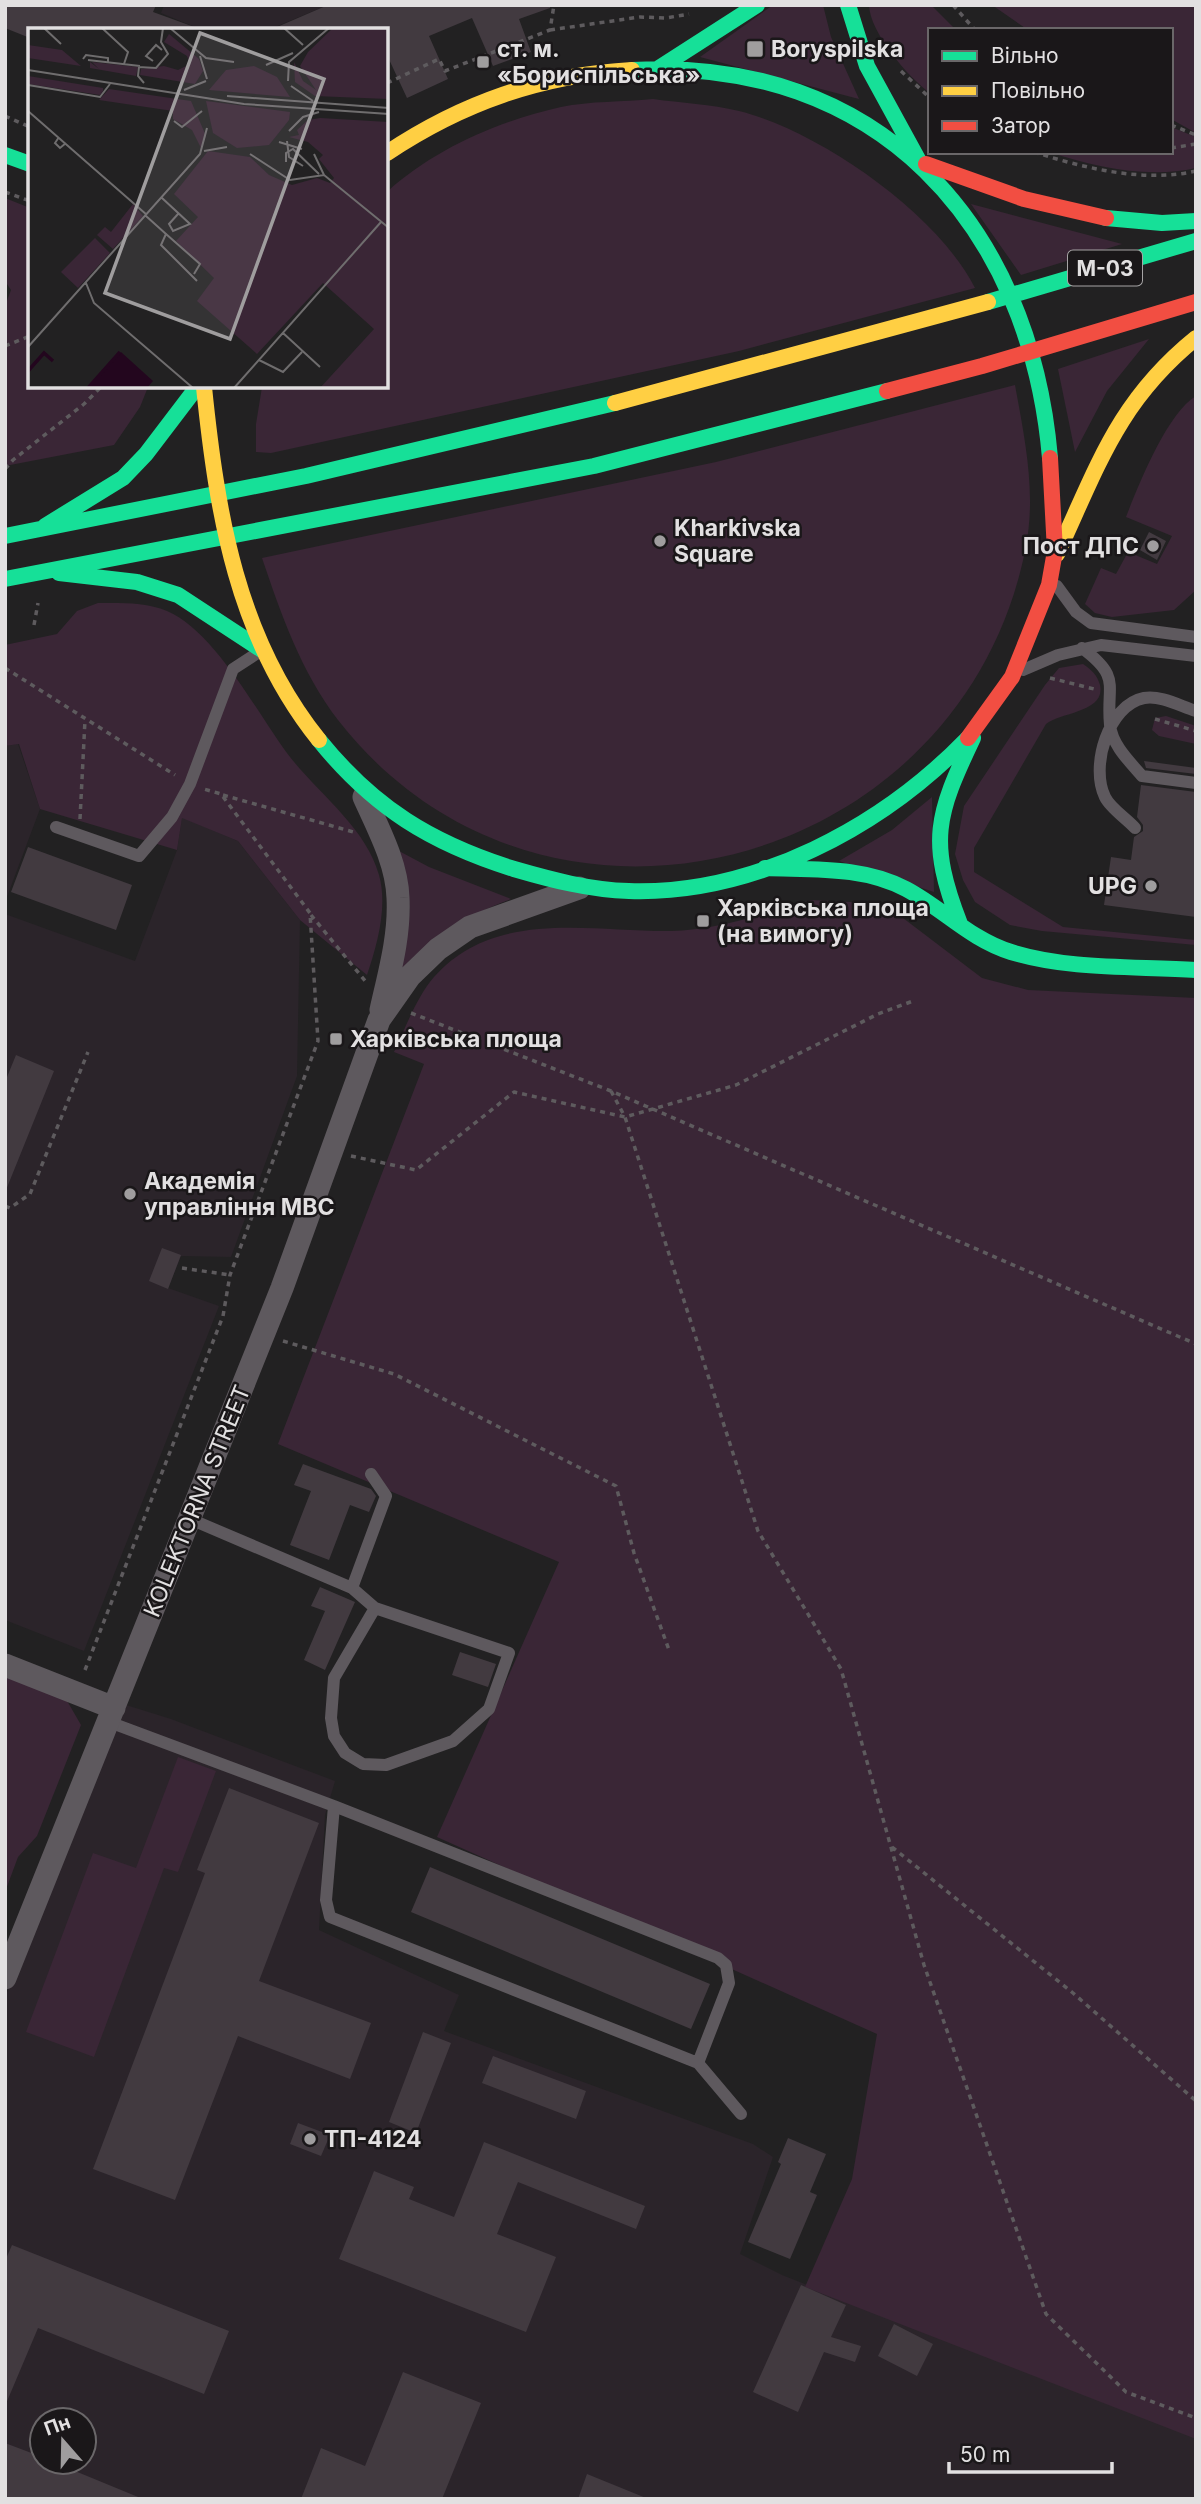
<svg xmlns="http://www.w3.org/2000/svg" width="1201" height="2504" font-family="Inter,sans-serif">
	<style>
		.built { fill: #2b242a; fill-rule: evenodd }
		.green { fill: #3a2636 }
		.building { fill: #423a40 }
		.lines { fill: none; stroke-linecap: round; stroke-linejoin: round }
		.path { stroke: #5e5b5e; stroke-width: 3.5; stroke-dasharray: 5 5; stroke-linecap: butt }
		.lane { stroke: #5e595e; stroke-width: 12 }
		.street { stroke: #5e595e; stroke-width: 23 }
		.fast { stroke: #16e098; stroke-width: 16 }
		.slow { stroke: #ffcf43; stroke-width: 16 }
		.jam { stroke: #f24e42; stroke-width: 16 }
		.poi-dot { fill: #9f9d9e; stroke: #1a1719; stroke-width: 2.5 }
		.labels { text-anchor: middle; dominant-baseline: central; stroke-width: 5; stroke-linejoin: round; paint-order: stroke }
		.shield { fill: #1a1719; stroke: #a6a4a5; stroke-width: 2 }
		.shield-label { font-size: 21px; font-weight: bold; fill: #e2e0e1 }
		.poi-label { font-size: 23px; font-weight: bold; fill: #e2e0e1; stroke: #1a1719; text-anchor: start }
		.street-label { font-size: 23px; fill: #e2e0e1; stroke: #1a1719 }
		.inset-river { fill: none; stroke: #23061e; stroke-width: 3.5 }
		.inset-road { fill: none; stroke: #6f6d6e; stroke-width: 2 }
		.view { fill: #9f9d9e; fill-opacity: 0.15; stroke: #9f9d9e; stroke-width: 3.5 }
		.inset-edge { fill: none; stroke: #e2e0e1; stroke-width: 3.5 }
	</style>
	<rect width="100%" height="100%" fill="#222122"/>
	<!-- built -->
	<path class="built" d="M164,5H328L268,30H202L161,13Z
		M18,744L40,809L5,902V746Z
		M182,817L238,841L300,920L297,1076L231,1257L181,1256L168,1288L219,1306L84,1651L5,1620V914L135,961L177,850Z
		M123,1704L171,1719L335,1781L325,1815L319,1930L459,1995L444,2031L753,2144L773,2157L740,2254L782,2275L1196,2438V2499H5V1997ZM42,2420H84V2462H42Z"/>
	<!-- green -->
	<path class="green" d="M773,5H823L831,37L859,99L700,57Z
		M869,5H931L956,30H930V93C908,77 870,33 869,5Z
		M992,5H1196V133L1171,119V30H1028Z
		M653,99C681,103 711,104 739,111C819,131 937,213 975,288L739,351L271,453L256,452V424L262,387H387V192C434,149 499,121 561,107C590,101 623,102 653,99Z
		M1171,127L1196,137V168C1148,179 1095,167 1049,152H1171Z
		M5,198L30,208V387H148L140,407L114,445L5,466V306L11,290L5,281Z
		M971,204L1122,244L1021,275Z
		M1149,339L1107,391L1075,452L1058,369Z
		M1015,385C1025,440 1037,495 1025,551C960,872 542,982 338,720C301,672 281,614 262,558L716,462Z
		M1196,396V590L1174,610L1112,617L1095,613L1085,604L1101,568L1116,574L1128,552L1157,564L1172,536L1126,517C1138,486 1167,413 1196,396Z
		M98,603C121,603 146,602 167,611C216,632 258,715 290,757C320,795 366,828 379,875C388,907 377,945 367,975L300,920L238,841L182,818L177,850L40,809L19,744L5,746V645L57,634L77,611Z
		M1083,664C1092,670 1097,675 1100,685C1106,712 1061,712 1046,724L974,848V872L1063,927L1196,940V945L1042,931L1010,925L975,902L963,880L955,854L964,806L1045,685L1059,668Z
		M1166,716L1196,726V744L1159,736L1152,730L1155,718Z
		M932,797L934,892L839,861L892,830Z
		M399,851L429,867L511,899C463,917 433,935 398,973C412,925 414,899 399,851Z
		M811,900L870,903L903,918L982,978L1028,990L1196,998V2439L805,2287L852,2179L877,2034L437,1837L559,1562L278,1444L424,1064L394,1052C406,1027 416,998 434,977C495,908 591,932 671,931C718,930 766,913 811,900Z
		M5,1671L66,1699L81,1725L37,1836L18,1857L5,1892Z
		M178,1757L216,1771L178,1872L164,1868L94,2057L26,2032L93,1853L136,1868Z"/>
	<!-- building -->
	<path class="building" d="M5,5H156L153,12L197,28L30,30V38L5,28Z
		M328,5H550V8L519,19L531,52L493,66L472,18L429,36L448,79L407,98L387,55V30H270Z
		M1149,532L1166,541L1157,560L1140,550Z
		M1144,761L1196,768V774L1146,768Z
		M1141,785L1196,792V917L1104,905L1111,857L1131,860L1134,837L1143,831V825L1137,817Z
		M28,847L132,885L116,930L11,892Z
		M16,1055L54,1071L6,1190L5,1082Z
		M162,1248L181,1255L168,1289L149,1281Z
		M303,1464L371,1489L376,1496L369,1512L350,1505L329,1560L290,1545L311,1491L294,1485Z
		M320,1587L355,1602L325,1670L304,1660L325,1611L311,1606Z
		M460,1652L496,1664L488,1687L452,1675Z
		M229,1788L319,1823L259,1981L371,2023L350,2079L238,2036L175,2200L93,2169L205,1873L197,1870Z
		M430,1867L710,1984L691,2029L411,1912Z
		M423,2032L451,2043L416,2133L389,2122Z
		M493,2056L586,2091L576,2119L482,2083Z
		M298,2123L330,2135L321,2156L290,2144Z
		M788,2138L826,2154L810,2192L817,2195L790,2259L748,2242L781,2164L778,2162Z
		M484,2142L645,2206L636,2229L518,2182L497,2234L556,2257L526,2332L339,2259L374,2171L414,2187L409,2199L454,2217Z
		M12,2245L229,2331L204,2394L38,2328L5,2406V2261Z
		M801,2285L846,2305L831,2337L861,2346L855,2362L824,2352L798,2412L753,2392Z
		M894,2324L933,2344L917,2376L878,2356Z
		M403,2372L481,2403L442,2499H301L321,2448L365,2466Z
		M5,2443L42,2457V2462H53L143,2499H5Z
		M587,2474L646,2498V2499H578Z"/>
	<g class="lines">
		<!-- path -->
		<path class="path" d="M953,5L975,30
			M550,30L640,17L666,18L689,14
			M901,71L930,98
			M387,83L439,59L445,71L550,30L554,5
			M5,116L30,127
			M1171,125L1196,135
			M1171,148L1196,144
			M1034,152C1084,168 1143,183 1196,171
			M5,192L30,201
			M5,346L30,336
			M5,469L13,460L84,404L101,387
			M34,625L38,603
			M5,668L175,775
			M1050,678L1094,689
			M1155,719L1196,731
			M223,795L357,833
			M80,819L85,720
			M311,915L366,982
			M411,1013L611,1091L1196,1344
			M611,1091L625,1117L758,1531L841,1669L924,1965L1046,2314L1126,2392L1196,2418
			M351,1156L416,1170L514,1092L625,1117L736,1085L878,1014L913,1001
			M5,1206L10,1208L30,1194L88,1052
			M182,1268L230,1275
			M283,1341L394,1374L616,1486L634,1553L669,1650
			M85,1670L223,1316L230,1275L318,1041L310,913L221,794L204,789
			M892,1847L1073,1993L1196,2101"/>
		<!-- lane -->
		<path class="lane" d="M1057,586L1076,612L1091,623L1196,637
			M1082,648C1122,678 1106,684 1110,725C1112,745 1130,762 1142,776L1196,783
			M1023,670L1058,655L1101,645L1196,656
			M56,827L139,856L172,817L190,784L233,669L259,652
			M1135,828C1127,819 1110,808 1105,797C1090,767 1108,705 1144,698C1161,695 1180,706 1196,711
			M190,1519L352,1588L375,1608L509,1653L489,1709L453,1741L386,1765L363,1764L345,1753L334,1736L331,1718L334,1678L375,1608
			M352,1588L386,1496L371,1474
			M109,1722L334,1806L326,1900L330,1917L698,2063L741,2114
			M334,1806L718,1958L726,1965L729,1983L698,2063"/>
		<!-- street -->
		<path class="street" d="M364,797C378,828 397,863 398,898C400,936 389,974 381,1010
			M5,1665L114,1708
			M5,1978L282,1288L379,1020L410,976L438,949L470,927L579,888"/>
		<!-- fast -->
		<path class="fast" d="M848,5L867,66L919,161
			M659,68L757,5
			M632,70C877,56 1030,224 1050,458
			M5,155L30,164
			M1106,218L1162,223L1196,221
			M988,302L1196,241
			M45,526L123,478L146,454L197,387
			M5,536L306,476L615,403
			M59,573L137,582L178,595L262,650
			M5,579L594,466L887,391
			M319,740C374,808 431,843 514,869C552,880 590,890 629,891C755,895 882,827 968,738
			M765,868C813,870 863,866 906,889C942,908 971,940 1011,952C1069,970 1135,966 1196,970
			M960,924C928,841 936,816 973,738"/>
		<!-- slow -->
		<path class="slow" d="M387,153C462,103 541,75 632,70
			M204,387C217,514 237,638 319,740
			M615,403L988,302
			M1057,554C1098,466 1118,401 1196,338"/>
		<!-- jam -->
		<path class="jam" d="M926,164L1024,199L1106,218
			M887,391L982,366L1196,302
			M968,738L1012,677L1049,585L1055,551L1050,458"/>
	</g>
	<!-- markers -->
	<g class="poi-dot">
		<rect x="746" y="40" width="18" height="18" rx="3.5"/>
		<rect x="476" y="55" width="14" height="14" rx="3.5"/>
		<circle cx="660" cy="541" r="7"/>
		<circle cx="1153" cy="546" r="7"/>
		<circle cx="1151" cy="886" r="7"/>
		<rect x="696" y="914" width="14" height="14" rx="3.5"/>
		<rect x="329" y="1032" width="14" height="14" rx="3.5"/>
		<circle cx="130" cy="1194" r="7"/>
		<circle cx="310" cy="2139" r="7"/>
	</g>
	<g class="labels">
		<!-- shield labels -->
		<rect class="shield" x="1068" y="250.5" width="74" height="35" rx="5"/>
		<g class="shield-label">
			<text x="1105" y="268">М-03</text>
		</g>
		<!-- poi labels -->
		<g class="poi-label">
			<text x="497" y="49">ст. м.<tspan x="497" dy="26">«Бориспільська»</tspan></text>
			<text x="771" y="49">Boryspilska</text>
			<text x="674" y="528">Kharkivska<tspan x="674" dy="26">Square</tspan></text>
			<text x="1139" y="546" text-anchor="end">Пост ДПС</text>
			<text x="1137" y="886" text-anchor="end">UPG</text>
			<text x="717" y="908">Харківська площа<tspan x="717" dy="26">(на вимогу)</tspan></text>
			<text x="350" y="1039">Харківська площа</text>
			<text x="144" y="1181">Академія<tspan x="144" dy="26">управління МВС</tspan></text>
			<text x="324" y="2139">ТП-4124</text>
		</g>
		<!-- street labels -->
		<g class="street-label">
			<text transform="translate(197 1501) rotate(-68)">KOLEKTORNA STREET</text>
		</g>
	</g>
	<!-- overview -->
	<g transform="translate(28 28)">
		<rect width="360" height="360" fill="#222122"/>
		<path d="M305,0H360V71L287,68L267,54L266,34L275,53L288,62L272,38L280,24ZM141,6L171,31L175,43L167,56L112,47L113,41L136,38L150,42L162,36L159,28L136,14ZM0,17L34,22L53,38L0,30ZM62,34L71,41L64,34L110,39L108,48L62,40ZM226,38L249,49L262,69L181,62L198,42ZM0,48L75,60V63L72,67L0,56ZM81,61L163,73L178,108L173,120L164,102L145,91V83L71,72ZM178,73L262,84L261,92L241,117L209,120L185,105ZM292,90L360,94V360H292L346,301L295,255L229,326L169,273L186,250L148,213L170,189L146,166L180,123L222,129L241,147L264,157L289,150L302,155L306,150L291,131L295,127L280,114L261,109L271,107L269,102L280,92ZM105,176L115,188L85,221L69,207L77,199L83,204ZM67,210L82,225L50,260L33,244Z" fill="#3a2636"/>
		<path d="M93,324L125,353L119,360H61Z" fill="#23061e"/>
		<path class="inset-river" d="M0,343L16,325L25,333M60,360L92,324"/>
		<path class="inset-road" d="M16,0L33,16M74,0L100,24L96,36M142,0L178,30L206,34M256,0L275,17M172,28L179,51M55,31L58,27L80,30V34M60,32L112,38M125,33L118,28L128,17L134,22M238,37L265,25M0,42L216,76L361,86M260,53L261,34L301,0M116,55L110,48L111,39L128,40L140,26L133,14L135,0M0,57L72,69L82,56M263,58L285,73M156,62L178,53M199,68L361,80M0,83L119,187M146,93L154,99L174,83M261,103L275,89L291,84M31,109L27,115L32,120L38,115M259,113L261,129L275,138M251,114L274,121M176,123L199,119M222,126L262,152L296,147L361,200M286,126L296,147M258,134V125L265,121L291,146M134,170L162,196L145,203L141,196L150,186M118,188L138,206L133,217L169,253M138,206L172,236L166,246M58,255L66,275L165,360M255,305L292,339M0,319L172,126L179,100M231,332L255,344L274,324M206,360L353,194"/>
		<path class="view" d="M172,5L296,51L202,311L77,265Z"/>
		<rect width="360" height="360" class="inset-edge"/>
	</g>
	<!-- border -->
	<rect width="1201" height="2504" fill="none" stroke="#e2e0e1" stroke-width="14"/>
	<!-- legend -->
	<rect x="928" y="28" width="245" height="126" fill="#1a1719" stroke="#6a6769" stroke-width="2"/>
	<rect x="942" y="51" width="35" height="10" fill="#16e098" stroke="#6a6769" stroke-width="2"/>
	<text x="991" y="63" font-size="21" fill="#e2e0e1">Вільно</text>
	<rect x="942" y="86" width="35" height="10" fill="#ffcf43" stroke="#6a6769" stroke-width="2"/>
	<text x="991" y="98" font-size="21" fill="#e2e0e1">Повільно</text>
	<rect x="942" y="121" width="35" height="10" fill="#f24e42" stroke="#6a6769" stroke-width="2"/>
	<text x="991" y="133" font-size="21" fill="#e2e0e1">Затор</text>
	<!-- north arrow -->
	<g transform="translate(63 2441) rotate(340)"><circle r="33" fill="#1a1719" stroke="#6a6769" stroke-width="2"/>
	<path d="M0-5L12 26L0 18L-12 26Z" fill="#9f9d9e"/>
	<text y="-10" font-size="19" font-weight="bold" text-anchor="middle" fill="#e2e0e1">Пн</text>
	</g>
	<!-- scale -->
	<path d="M949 2462v10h163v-10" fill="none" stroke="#e2e0e1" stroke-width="3.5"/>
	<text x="960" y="2462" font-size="21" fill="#e2e0e1" stroke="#1a1719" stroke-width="5" paint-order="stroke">50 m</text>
</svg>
